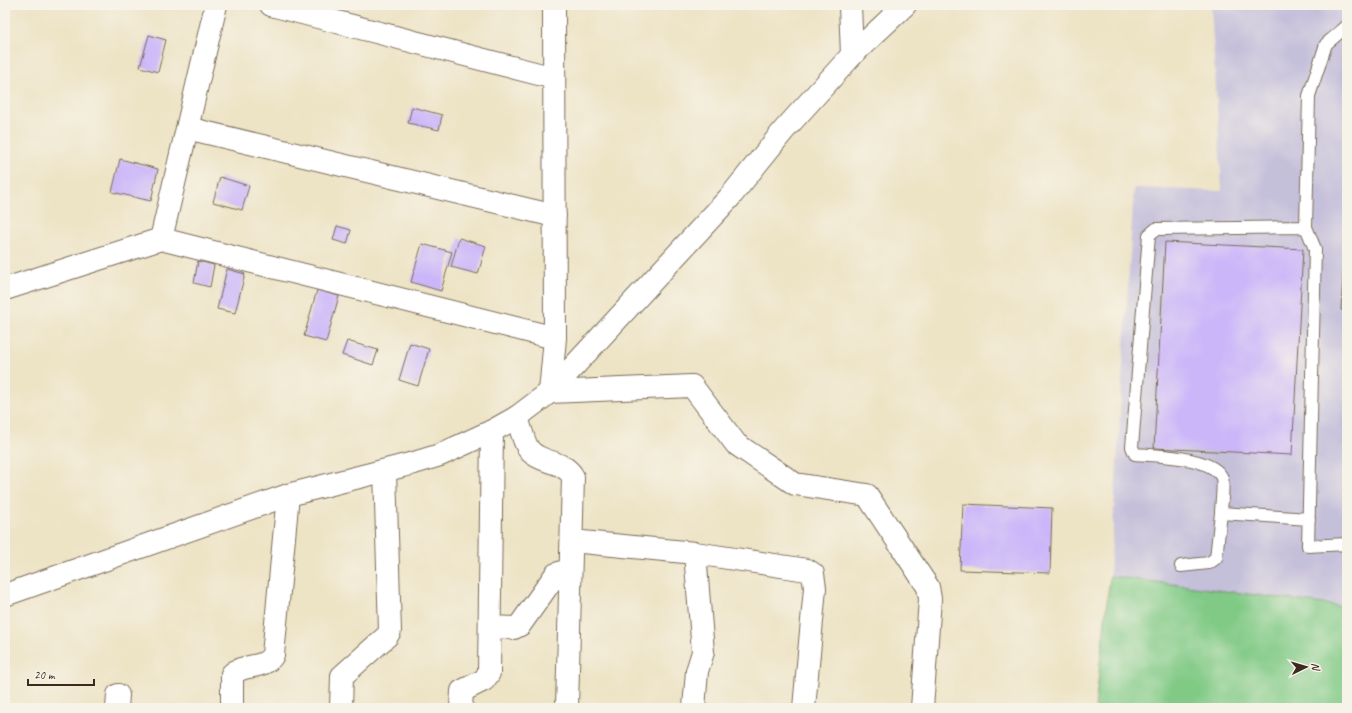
<svg xmlns="http://www.w3.org/2000/svg" width="1352" height="713" font-family="Caveat,sans-serif">
	<style>
		.industrial { fill: #c5c0da }
		.green { fill: #81ca86; stroke: #5e7a52 }
		.building { fill: #cbb6f9 }
		.lines { fill: none; stroke-linecap: round; stroke-linejoin: round }
		.lane-casing { stroke: #796b58; stroke-width: 14 }
		.street-casing { stroke: #796b58; stroke-width: 24 }
		.secondary-casing { stroke: #796b58; stroke-width: 24 }
		.lane { stroke: #fff; stroke-width: 12 }
		.street { stroke: #fff; stroke-width: 22 }
		.secondary { stroke: #fff; stroke-width: 22 }
	</style>
	<rect width="100%" height="100%" fill="#f7f3e8"/>
	<filter id="ink" filterUnits="userSpaceOnUse"><feTurbulence type="fractalNoise" baseFrequency=".025" numOctaves="2"/><feDisplacementMap in="SourceGraphic" scale="8" xChannelSelector="R" yChannelSelector="G"/><feConvolveMatrix kernelMatrix="1 2 1 2 8 2 1 2 1" color-interpolation-filters="sRGB"/></filter>
	<filter id="wash" filterUnits="userSpaceOnUse"><feTurbulence type="fractalNoise" baseFrequency=".012" numOctaves="4" result="noise"/><feDisplacementMap in="SourceGraphic" scale="16" xChannelSelector="R" yChannelSelector="G"/><feGaussianBlur stdDeviation="0.9" result="paint"/><feColorMatrix in="noise" values="0 0 0 0 0 0 0 0 0 0 0 0 0 0 0 0 0 1.4 0 .05"/><feComposite in="paint" operator="in"/></filter>
	<g filter="url(#wash)">
		<rect width="100%" height="100%" fill="#ede3c5"/>
		<!-- industrial -->
		<path class="industrial" d="M1211,5H1347V607L1110,576L1134,188L1222,191Z"/>
		<!-- green -->
		<path class="green" d="M1110,576L1347,607V708H1095Z"/>
		<g id="blocks">
			<!-- building -->
			<path class="building" d="M149,35L166,40L158,72L140,67Z
				M412,107L442,115L439,130L408,123Z
				M120,159L158,169L151,201L112,192Z
				M220,177L249,186L242,210L213,202Z
				M337,226L351,230L347,244L333,240Z
				M1346,226H1347V310H1341Z
				M459,238L486,246L478,274L451,267Z
				M1165,242L1303,249L1292,455L1154,448Z
				M422,244L452,252L441,291L411,282Z
				M198,261L214,265L210,287L194,283Z
				M227,269L245,274L235,313L217,309Z
				M317,290L339,296L326,342L304,336Z
				M347,341L378,350L373,365L342,355Z
				M410,343L429,349L418,386L399,380Z
				M963,504L1052,508L1050,573L960,570Z"/>
		</g>
	</g>
	<g filter="url(#ink)">
		<use href="#blocks" fill-opacity="0" stroke="#796b58" stroke-width="1"/>
		<g class="lines">
			<defs>
				<path id="lane" d="M1347,26L1326,44L1309,96L1306,227L1315,249L1308,546L1347,544
					M1221,513C1221,505 1224,485 1222,478C1213,456 1156,456 1135,454L1132,447L1149,235L1156,229L1306,227
					M1181,566L1209,563L1216,558L1221,513L1309,519"/>
				<path id="street" d="M271,5L554,78
					M554,5L555,338L550,392L692,386L736,444L795,484L867,495L928,587L930,599L922,708
					M850,5L852,55
					M187,128L555,216
					M161,239L555,338
					M5,289L161,239L216,5
					M517,417C520,426 525,447 531,452C543,464 564,460 573,477L567,708
					M572,541L695,553L807,570L813,574L815,588L804,708
					M490,627L514,628L520,625L556,574L570,569
					M117,708L118,695
					M232,708V674C244,663 264,670 273,655L288,495
					M341,708L342,676L387,636L390,631L385,471
					M461,708L462,691L484,680L489,673L492,431
					M694,708L697,671L703,652L695,553"/>
				<path id="secondary" d="M5,595L288,495L414,463L440,455L492,431L517,417L550,392L730,197L784,130L852,55L905,5"/>
			</defs>
			<!-- lane casing -->
			<use href="#lane" class="lane-casing"/>
			<!-- street casing -->
			<use href="#street" class="street-casing"/>
			<!-- secondary casing -->
			<use href="#secondary" class="secondary-casing"/>
			<!-- lane -->
			<use href="#lane" class="lane"/>
			<!-- street -->
			<use href="#street" class="street"/>
			<!-- secondary -->
			<use href="#secondary" class="secondary"/>
		</g>
	</g>
	<!-- margin -->
	<rect width="1352" height="713" fill="none" stroke="#f7f3e8" stroke-width="20"/>
	<!-- north arrow -->
	<g transform="translate(1306 667) rotate(85)" stroke="#f7f3e8" stroke-width="3" paint-order="stroke">
	<path d="M0-3L7 15L0 10L-7 15Z" fill="#3b2a1e"/>
	<text y="-6" font-size="11" font-weight="bold" text-anchor="middle" fill="#3b2a1e">N</text>
	</g>
	<!-- scale -->
	<path d="M28 679v6h66v-6" fill="none" stroke="#3b2a1e" stroke-width="2"/>
	<text x="34" y="679" font-size="12" fill="#3b2a1e" stroke="#f7f3e8" stroke-width="3" paint-order="stroke">20 m</text>
</svg>
